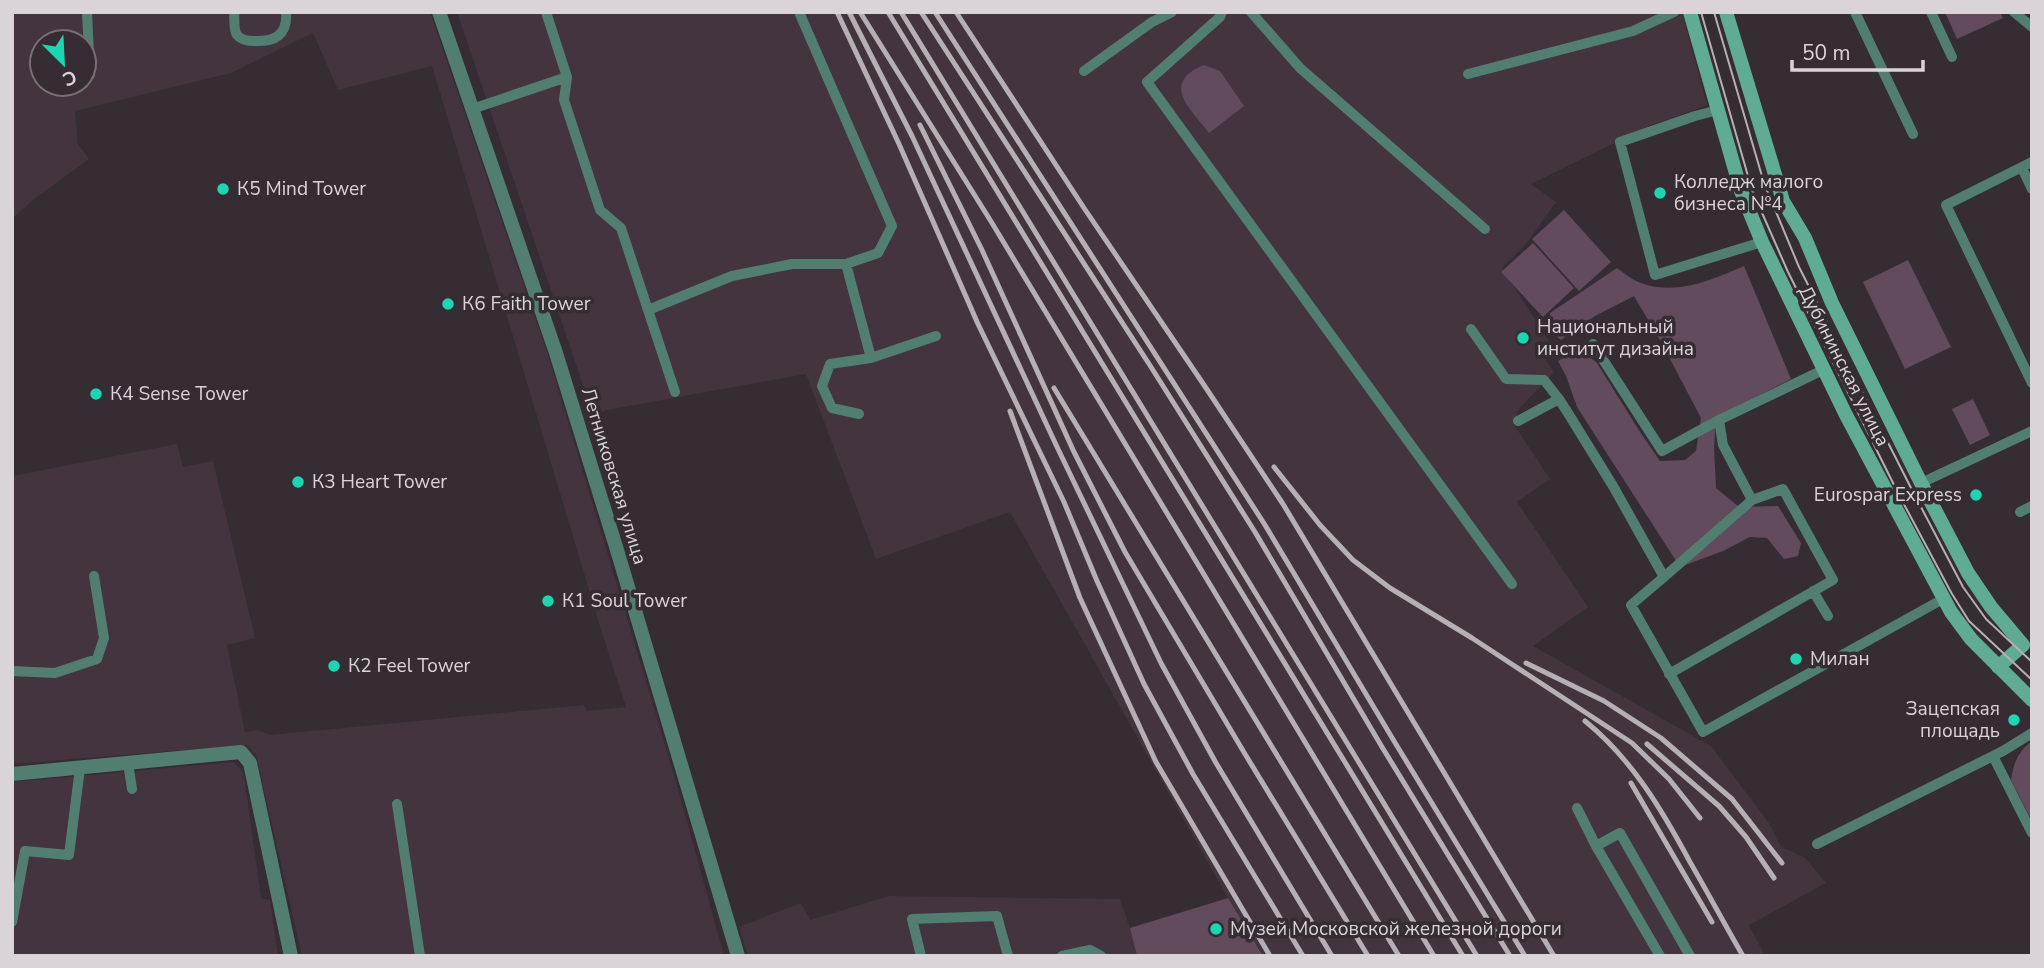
<svg xmlns="http://www.w3.org/2000/svg" width="2044" height="968" font-family="'Nunito Sans',sans-serif">
	<style>
		.built { fill: #433440; fill-rule: evenodd }
		.green { fill: #614b5d }
		.lines { fill: none; stroke-linecap: round; stroke-linejoin: round }
		.lane { stroke: #517e71; stroke-width: 10 }
		.street { stroke: #517e71; stroke-width: 14 }
		.secondary { stroke: #60ab96; stroke-width: 14 }
		.tram { stroke: #b6afb5; stroke-width: 2 }
		.rail { stroke: #b6afb5; stroke-width: 5 }
		.poi-dot { fill: #1cd5b1; stroke: #352c34; stroke-width: 2.5 }
		.labels { text-anchor: middle; dominant-baseline: central; stroke-width: 7; stroke-linejoin: round; paint-order: stroke }
		.poi-label { font-size: 19px; fill: #dad4d9; stroke: #352c34; text-anchor: start }
		.street-label { font-size: 19px; fill: #dad4d9; stroke: #352c34 }
	</style>
	<rect width="100%" height="100%" fill="#352c34"/>
	<!-- built -->
	<path class="built" d="M12,12H430L548,355L675,778L724,956H302L256,755L247,745L12,764V476L177,444L183,467L213,461L255,638L227,645L245,732L257,730L270,735L584,705L586,711L626,707L602,633L432,66L338,90L313,33L231,73L75,111L78,144L89,159L33,200L12,219ZM42,42H84V84H42Z
		M457,12H1682L1707,105L1649,126L1531,184L1556,202L1527,243L1502,268L1550,343L1539,350L1554,372L1518,410L1515,426L1550,479L1517,502L1588,607L1533,646L1711,746L1769,823L1781,847L1804,857L1826,883L1749,925L1765,956H1263L1228,898L1010,512L876,559L806,374L607,410L593,415Z
		M234,762L244,774L261,898L270,900L278,956H12V782Z
		M889,896L1120,899L1130,928L1137,956H748L739,927L801,903L810,920Z"/>
	<!-- green -->
	<path class="green" d="M1945,12H2000L2003,18L1957,39Z
		M1204,65L1220,71L1244,106L1209,133C1190,108 1160,83 1204,65Z
		M1564,210L1611,262L1579,291L1532,239Z
		M1533,243L1574,288L1543,317L1501,272Z
		M1908,260L1951,347L1905,369L1863,282Z
		M1744,266L1791,379L1716,417L1714,447L1716,488L1739,507L1778,506L1801,543L1798,556L1784,559L1767,538L1750,537L1723,551L1680,567L1577,407L1566,376L1558,361L1580,348L1597,363L1640,432L1660,461L1685,460L1696,451L1701,418L1661,342L1634,296L1595,316L1561,340L1548,330L1550,313L1617,268C1624,273 1632,280 1641,283C1677,296 1711,280 1744,266Z
		M1973,399L1990,435L1970,445L1952,409Z
		M2032,741V821L2011,780C2013,764 2019,750 2032,741Z
		M1228,898L1263,956H1137L1130,928Z"/>
	<g class="lines">
		<!-- lane -->
		<path class="lane" d="M87,12L90,75
			M234,12C235,19 233,29 237,35C241,40 247,41 253,41C274,42 288,36 286,12
			M546,12L567,77L564,100L600,210L621,228L675,392
			M1222,12L1220,17L1147,82L1512,584
			M1251,12L1300,68L1485,229
			M1855,12L1913,134
			M1931,12L1952,57
			M2014,12L2032,27
			M1084,71L1152,22L1172,12
			M1468,74L1633,31L1674,12
			M472,109L567,77
			M1718,110L1695,116L1620,142L1655,275L1762,242
			M2032,162L1946,205L2032,383
			M2022,168L2032,189
			M846,264L871,358
			M648,310L732,276L792,264H846L878,253L892,226L799,12
			M1471,329L1506,379L1544,380L1559,399
			M1593,344L1662,451L1719,420
			M859,414L832,408L822,386L830,364L871,358L936,336
			M1571,418L1613,486L1664,577L1752,500
			M1518,421L1559,399L1573,421
			M1921,483L2032,431
			M2020,512L2032,506
			M1664,577L1631,605L1703,732L1943,599
			M1813,591L1828,616
			M12,671L55,673L97,659L104,638L94,576
			M1669,674L1833,580L1783,489L1752,500L1723,445L1719,420L1823,370
			M1993,756L2032,833
			M128,763L132,789
			M397,804L420,956
			M1577,808L1596,846L1660,956
			M1817,844L2003,751L2032,733
			M1596,846L1620,833L1690,956
			M12,922L25,851L69,855L80,768
			M921,956L912,919L997,916L1008,956
			M1062,956L1090,950L1101,956"/>
		<!-- street -->
		<path class="street" d="M439,12L556,353L617,550L738,956
			M12,774L241,752L250,763L291,956"/>
		<!-- secondary -->
		<path class="secondary" d="M1690,12L1741,191L1762,242L1846,415L1951,612L1971,639L2032,700
			M1726,12L1783,201L1805,238L1832,303L1921,483L1968,573L1991,607L2023,645L1998,667"/>
		<!-- tram -->
		<path class="tram" d="M1701,12L1752,190L1788,272L1899,495L1952,594L1969,621L2032,680
			M1714,12L1764,183L1799,267L1911,488L1963,587L1986,619L2032,662"/>
		<!-- rail -->
		<path class="rail" d="M837,12L899,144L978,324L1064,502L1097,581L1144,684L1193,774L1303,956
			M849,12L912,136L1058,449L1161,663L1216,763L1332,956
			M860,12L992,223L1434,956
			M888,12L1463,956
			M901,12L1477,956
			M921,12L1151,367L1255,532L1382,747L1510,956
			M935,12L1265,525L1394,741L1525,956
			M956,12L1084,208L1204,385L1283,504L1554,956
			M920,125L982,250L1074,452L1125,552L1245,754L1368,956
			M1054,388L1399,956
			M1010,411L1080,598L1156,762L1270,956
			M1274,467L1320,525L1353,560L1390,588L1472,638L1632,743L1669,779L1700,818
			M1526,663L1604,701L1661,738L1732,799L1782,863
			M1585,721C1632,759 1662,810 1690,862C1708,893 1725,925 1743,956
			M1647,744L1719,806L1746,837L1774,878
			M1631,783L1712,922"/>
	</g>
	<!-- markers -->
	<g class="poi-dot">
		<circle cx="223" cy="189" r="7"/>
		<circle cx="1660" cy="193" r="7"/>
		<circle cx="448" cy="304" r="7"/>
		<circle cx="1523" cy="338" r="7"/>
		<circle cx="96" cy="394" r="7"/>
		<circle cx="298" cy="482" r="7"/>
		<circle cx="1976" cy="495" r="7"/>
		<circle cx="548" cy="601" r="7"/>
		<circle cx="1796" cy="659" r="7"/>
		<circle cx="334" cy="666" r="7"/>
		<circle cx="2014" cy="720" r="7"/>
		<circle cx="1216" cy="929" r="7"/>
	</g>
	<g class="labels">
		<!-- poi labels -->
		<g class="poi-label">
			<text x="1674" y="182">Колледж малого<tspan x="1674" dy="22">бизнеса №4</tspan></text>
			<text x="237" y="189">К5 Mind Tower</text>
			<text x="462" y="304">К6 Faith Tower</text>
			<text x="1537" y="327">Национальный<tspan x="1537" dy="22">институт дизайна</tspan></text>
			<text x="110" y="394">К4 Sense Tower</text>
			<text x="312" y="482">К3 Heart Tower</text>
			<text x="1962" y="495" text-anchor="end">Eurospar Express</text>
			<text x="562" y="601">К1 Soul Tower</text>
			<text x="1810" y="659">Милан</text>
			<text x="348" y="666">К2 Feel Tower</text>
			<text x="2000" y="709" text-anchor="end">Зацепская<tspan x="2000" dy="22">площадь</tspan></text>
			<text x="1230" y="929">Музей Московской железной дороги</text>
		</g>
		<!-- street labels -->
		<g class="street-label">
			<text transform="translate(1844 366) rotate(63)">Дубининская улица</text>
			<text transform="translate(614 476) rotate(73)">Летниковская улица</text>
		</g>
	</g>
	<!-- border -->
	<rect width="2044" height="968" fill="none" stroke="#dad4d9" stroke-width="28"/>
	<!-- north arrow -->
	<g transform="translate(63 63) rotate(156)"><circle r="33" fill="#352c34" stroke="#776f76" stroke-width="2"/>
	<path d="M0-5L12 26L0 18L-12 26Z" fill="#1cd5b1"/>
	<text y="-10" font-size="19" font-weight="bold" text-anchor="middle" fill="#dad4d9">С</text>
	</g>
	<!-- scale -->
	<path d="M1792 60v10h131v-10" fill="none" stroke="#dad4d9" stroke-width="3.5"/>
	<text x="1802" y="60" font-size="21" fill="#dad4d9" stroke="#352c34" stroke-width="5" paint-order="stroke">50 m</text>
</svg>
